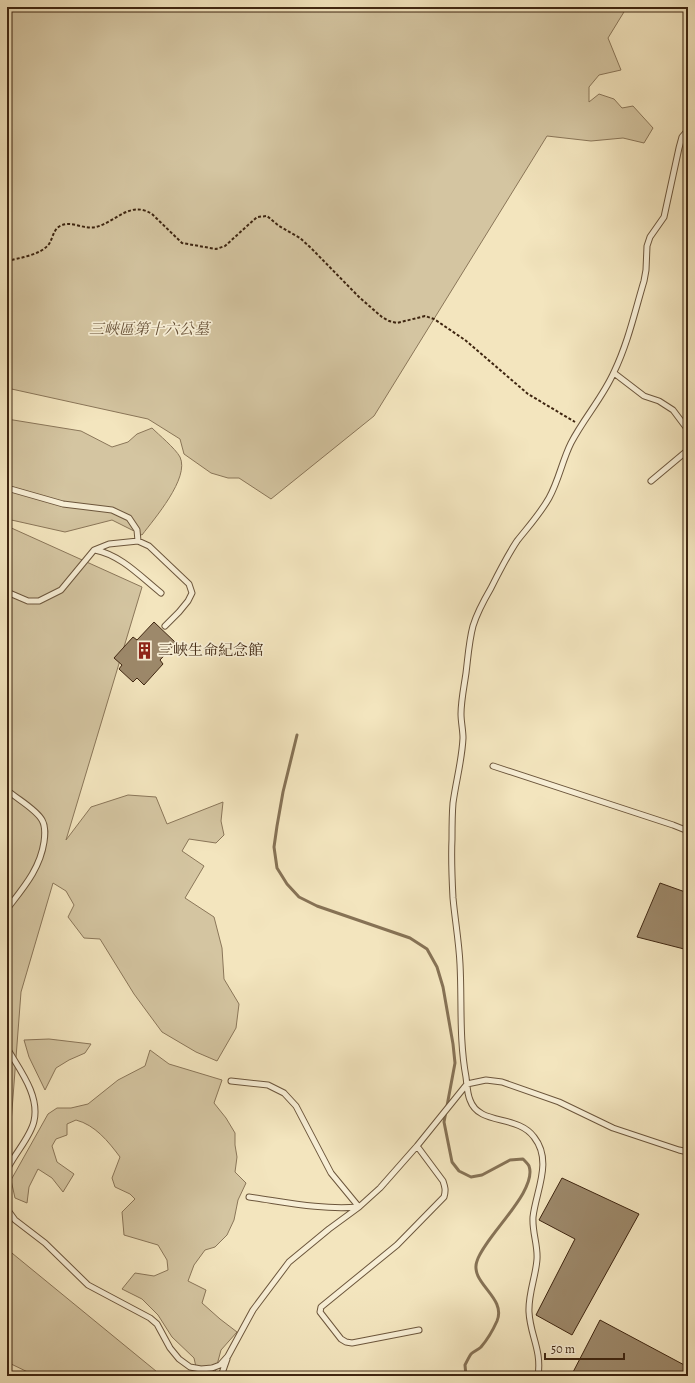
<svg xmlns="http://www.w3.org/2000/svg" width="695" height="1383" font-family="Alegreya,'Noto Serif TC',serif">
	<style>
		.green { fill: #d4c5a1; stroke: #8a7659 }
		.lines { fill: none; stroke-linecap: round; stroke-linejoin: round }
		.stream { stroke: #867255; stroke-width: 3 }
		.building { fill: #9d896b; stroke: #3f2611 }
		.lane-casing { stroke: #6c563c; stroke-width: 7 }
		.path { stroke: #3f2611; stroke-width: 2; stroke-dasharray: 3 2; stroke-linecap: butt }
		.lane { stroke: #f7eed5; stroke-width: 5 }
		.labels { text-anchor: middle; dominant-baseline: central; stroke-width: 3.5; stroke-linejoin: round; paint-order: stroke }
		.park-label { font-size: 15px; font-style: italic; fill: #644e35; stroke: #f7eed5 }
		.poi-label { font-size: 15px; fill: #3f2611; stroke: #f7eed5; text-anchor: start }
	</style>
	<rect width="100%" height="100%" fill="#f3e5be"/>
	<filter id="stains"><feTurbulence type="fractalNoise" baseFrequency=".005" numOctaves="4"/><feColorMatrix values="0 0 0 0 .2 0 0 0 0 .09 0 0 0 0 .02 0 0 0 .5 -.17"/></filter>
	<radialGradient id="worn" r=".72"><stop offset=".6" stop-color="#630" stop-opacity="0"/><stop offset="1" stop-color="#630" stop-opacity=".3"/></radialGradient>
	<!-- green -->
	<path class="green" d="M7,7H627L608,38L621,70L599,75L589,87V102L599,94L614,99L622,108L633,106L653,128L644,143L623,138L591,141L547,136L374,416L271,499L239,478H228L211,473L184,454L180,439L148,419L7,388Z
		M7,419L81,431L112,447L128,442L137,434L152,428C159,435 175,448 180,457C190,478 154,519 142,535L112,520L65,532L7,519Z
		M7,526L142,587L66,840L91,807L128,795L156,797L167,824L223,802L221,821L224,835L216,843L189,839L182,851L204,866L185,898L214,917L222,948L224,979L239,1004L236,1028L217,1061L196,1052L162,1032L134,994L100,939L84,938L68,917L74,905L66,891L53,883L21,992L7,1176Z
		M49,1039L91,1044L85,1053L69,1060L56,1068L45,1090L29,1057L24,1040Z
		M150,1050L169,1064L222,1080L214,1103L226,1118L235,1133V1145L237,1157L235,1172L246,1183L238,1200L234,1220L227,1235L215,1247L205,1250L194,1265L188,1281L206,1290L202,1303L220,1319L237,1332L221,1350L214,1376H198L194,1358L172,1337L158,1315L142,1299L122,1289L135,1273L154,1276L168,1270L167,1260L158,1245L124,1235L122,1212L135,1199L130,1194L115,1187L112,1178L120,1157C108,1141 95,1125 76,1120L67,1124V1135L56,1139L52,1146L57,1162L74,1174L63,1192L52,1178L38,1169L29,1187L27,1203L15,1198L11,1180L48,1114L57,1108H71L88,1104L118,1080L145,1066Z
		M7,1249L162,1376H36L7,1362Z"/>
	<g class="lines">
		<!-- stream -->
		<path class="stream" d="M297,735L283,792L277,826L274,847L277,868L287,884L299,897L317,906L410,938L427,949L437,967L443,987L453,1044L455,1063L444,1122L452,1162L459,1171L471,1177L482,1175L510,1160L523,1159C525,1161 528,1164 529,1166C538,1191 485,1236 477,1261C469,1283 507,1297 497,1321C493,1330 487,1340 481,1347C478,1350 474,1351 471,1354C469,1357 467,1361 465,1365L466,1376"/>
	</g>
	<!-- building -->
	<path class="building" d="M154,622L176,643L160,660L163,664L144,685L137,678L133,682L119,669L122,665L114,658L133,637L137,640Z
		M660,883L688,893V950L637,937Z
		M562,1178L639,1214L572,1335L536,1315L575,1239L539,1220Z
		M600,1320L688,1367V1376H571Z"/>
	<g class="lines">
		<defs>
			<path id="lane" d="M614,373L644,396L659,401L673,410L688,430
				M651,481L688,450
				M7,488L63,504L112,510L129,518L137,530L138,541
				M95,550C121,555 141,577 161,593
				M7,592L28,601H39L61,590L94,550L109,544L138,541L149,546L189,584L192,593L188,601L179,612L165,626
				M493,766L673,825L688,831
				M7,790C17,799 36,809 42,820C46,827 45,835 44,842C40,869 23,888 7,909
				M7,1048C19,1069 40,1095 34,1121C31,1136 16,1152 9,1166L7,1171
				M231,1081L268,1085L284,1093L296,1106L331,1173L359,1207
				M417,1146L443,1181C445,1187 446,1190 444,1197L397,1245L321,1307L320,1312L341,1339L346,1342L352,1343L419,1330
				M249,1197C285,1202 321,1210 358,1207
				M7,1209L15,1220L45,1243L88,1285L150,1318L157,1324L170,1348L179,1359L190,1367L201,1369L212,1368L220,1365L228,1356L253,1310L289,1262L329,1229L359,1207L380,1188L417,1146L467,1084L486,1080L502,1082L559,1102L613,1128L679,1150L688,1152
				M221,1376L227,1359
				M538,1376C542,1350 530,1335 529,1312C528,1294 536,1276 537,1259C538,1245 532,1232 533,1217C536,1191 553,1161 534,1137C517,1114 479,1126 470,1100C467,1093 467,1084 466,1077C459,1039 462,1002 460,964C459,942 455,920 453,898C452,879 451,859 452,839C452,827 452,815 453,803C456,781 462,760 463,738C463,730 461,722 461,714C461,701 464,687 466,673C468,657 469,641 473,626C477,613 484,600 491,588C499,572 507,556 517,541C528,527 540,514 549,498C559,480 562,461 571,443C584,418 603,397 614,372C628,343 635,311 644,281L646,270L647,246L650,237L664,217L679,148L682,137L688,130"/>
		</defs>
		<!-- lane casing -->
		<use href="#lane" class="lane-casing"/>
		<!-- path -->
		<path class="path" d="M7,261C19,258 41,255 49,244C53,238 53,230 60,226C71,220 84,230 96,227C116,222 130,200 152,214L182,243L216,249L225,246L257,217L267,216L279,226L300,238L311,248L360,298L382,317L389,321L397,323L425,316L434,319L465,340L528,394L575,422"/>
		<!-- lane -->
		<use href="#lane" class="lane"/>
	</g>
	<!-- icons -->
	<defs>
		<symbol id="building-bare" viewBox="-9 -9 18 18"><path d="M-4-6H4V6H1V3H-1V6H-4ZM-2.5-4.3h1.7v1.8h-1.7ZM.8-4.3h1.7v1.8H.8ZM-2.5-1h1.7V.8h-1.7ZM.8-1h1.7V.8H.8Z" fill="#8f2418" stroke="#f7eed5" stroke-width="2.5" paint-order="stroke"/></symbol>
	</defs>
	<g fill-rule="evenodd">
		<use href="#building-bare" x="132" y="638" width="25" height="25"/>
	</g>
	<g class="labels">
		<!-- park labels -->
		<g class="park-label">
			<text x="149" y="329">三峽區第十六公墓</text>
		</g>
		<!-- poi labels -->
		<g class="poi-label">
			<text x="158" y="650">三峽生命紀念館</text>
		</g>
	</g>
	<!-- margin -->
	<rect width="695" height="1383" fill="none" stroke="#f3e5be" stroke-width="24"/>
	<rect x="8" y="8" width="679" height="1367" fill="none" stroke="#3f2611" stroke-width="2"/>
	<rect x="12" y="12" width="671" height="1359" fill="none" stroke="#3f2611"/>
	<!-- scale -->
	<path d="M545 1353v6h79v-6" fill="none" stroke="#3f2611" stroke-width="2"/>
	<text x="551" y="1353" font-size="12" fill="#3f2611" stroke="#f7eed5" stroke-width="3" paint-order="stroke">50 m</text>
	<rect width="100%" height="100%" filter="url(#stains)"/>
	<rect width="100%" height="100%" fill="url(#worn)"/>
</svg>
